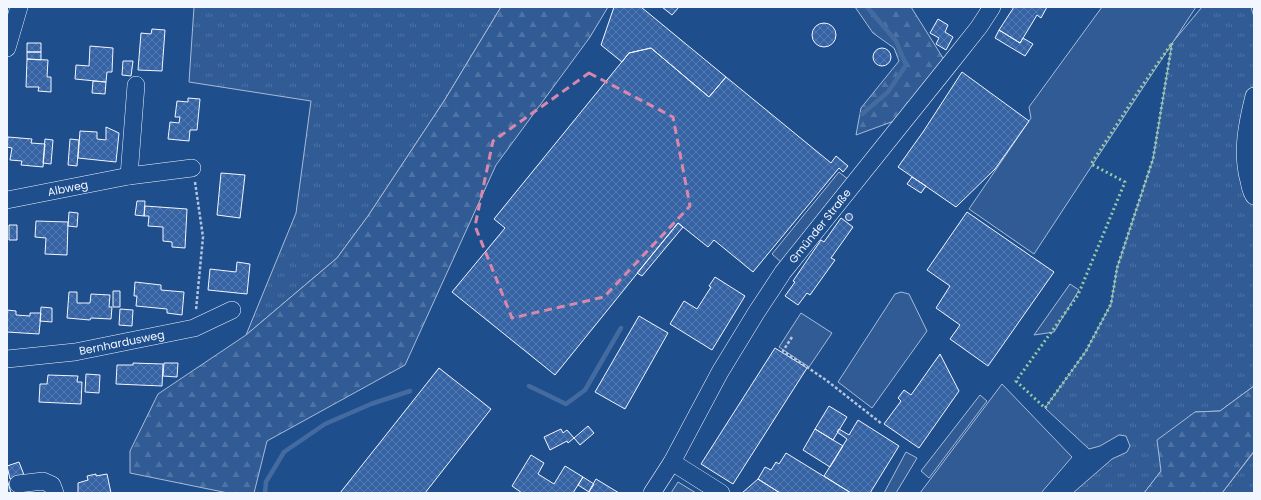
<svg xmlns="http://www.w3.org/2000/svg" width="1261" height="500" font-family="Poppins,sans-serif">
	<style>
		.grass { fill: url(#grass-tufts); stroke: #a8bbd7 }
		.forest { fill: url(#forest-firs); stroke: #a8bbd7 }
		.built { fill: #305b95; stroke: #a8bbd7 }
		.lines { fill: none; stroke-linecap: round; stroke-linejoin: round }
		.stream { stroke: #446ba0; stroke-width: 4.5 }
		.building { fill: url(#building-cross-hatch); stroke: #f2f6ff }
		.minor-casing { stroke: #f2f6ff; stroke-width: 18 }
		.path { stroke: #b3c4dc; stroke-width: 2.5; stroke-dasharray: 3 2; stroke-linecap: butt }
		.minor { stroke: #1f4e8c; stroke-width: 17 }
		.hedge { stroke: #97c8a6; stroke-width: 3; stroke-dasharray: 2 3; stroke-linecap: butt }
		.marked { fill: none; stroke: #da87ad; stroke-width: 3; stroke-dasharray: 8 5; stroke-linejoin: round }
		.labels { text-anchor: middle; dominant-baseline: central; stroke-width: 3; stroke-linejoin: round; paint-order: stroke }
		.street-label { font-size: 11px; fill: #f2f6ff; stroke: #1f4e8c }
	</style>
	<defs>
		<pattern id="grass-tufts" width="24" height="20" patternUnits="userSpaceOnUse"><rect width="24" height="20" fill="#305b95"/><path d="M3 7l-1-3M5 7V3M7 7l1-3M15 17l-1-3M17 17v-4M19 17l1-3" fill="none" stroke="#4e73a5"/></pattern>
		<pattern id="forest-firs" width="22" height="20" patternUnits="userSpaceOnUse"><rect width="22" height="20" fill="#305b95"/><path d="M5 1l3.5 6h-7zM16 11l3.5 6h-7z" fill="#4e73a5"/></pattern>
		<pattern id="building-cross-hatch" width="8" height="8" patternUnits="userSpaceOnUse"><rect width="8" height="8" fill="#3563a3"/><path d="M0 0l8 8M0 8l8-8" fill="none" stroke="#537ab1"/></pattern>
	</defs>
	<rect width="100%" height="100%" fill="#1f4e8c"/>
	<!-- grass -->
	<path class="grass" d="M194,7H501L444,101L368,216L337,258L246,335L296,213L311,101L189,82Z
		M1202,7H1251L1254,17V84L1247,107L1254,204V386L1220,411L1195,412L1161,471L1144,493H1073L1112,459L1127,452L1130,446L1126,436L1119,435L1100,446L1089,449L1045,408L1086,351L1111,304L1117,268L1153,159L1172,43Z
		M1254,451V493H1222L1253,453Z"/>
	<!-- forest -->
	<path class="forest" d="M501,7H608L590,37L496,165L405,365L267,441L254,493H228L130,473V451L158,394L246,335L337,258L368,216L444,101Z
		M855,7H911L948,66L894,121L856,135L861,108L899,61L894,48L873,33Z
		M1254,386V451L1222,493H1144L1161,471L1157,440L1195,412L1220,411Z"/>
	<!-- built -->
	<path class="built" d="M1102,7H1196L1034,254L969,209L1031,118L1029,107Z
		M839,172L849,180L782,263L772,254Z
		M1070,284L1079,290L1054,332L1034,335Z
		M901,292L909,294L927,331L872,408L838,382L895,294Z
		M801,313L832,333L809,367L779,347Z
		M1002,384L1072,457L1041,493H920Z
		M980,395L987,401L929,478L921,471Z
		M906,452L917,458L896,493H884Z
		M678,482L696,493H671Z"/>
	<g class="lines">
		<!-- stream -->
		<path class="stream" d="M862,114L888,92L906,65L896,41L867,7
			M529,386L566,404L585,390L621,328
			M265,493L266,482L284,452L325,424L371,404L410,391"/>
	</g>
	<!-- building -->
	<path class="building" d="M614,7H641L726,77L709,97L651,48L629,53L622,62L601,45Z
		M662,7H679L672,15Z
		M1014,7H1047L1041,18L1037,15L1020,43L999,30Z
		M938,19L948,25L945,32L953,37L946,50L936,44L939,38L930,33Z
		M812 35a12 12 0 1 1 24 0a12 12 0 1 1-24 0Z
		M152,29L165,30L162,71L138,70L141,33L151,34Z
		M999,30L1020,43L1023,38L1033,44L1025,56L995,38Z
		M27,43H41V52H27Z
		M90,46L113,48L112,72H107L106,82L75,79L76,65L89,66Z
		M873 57a9 9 0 1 1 18 0a9 9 0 1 1-18 0Z
		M651,48L709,97L726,77L831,163L836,156L848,166L843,172L839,168L753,272L714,240L708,247L678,223L555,375L452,292L505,228L494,219L629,53Z
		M27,52H41V60L27,59Z
		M27,59L48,60L47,77H51V92L38,91L39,87H26Z
		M123,61H133L131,76L122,75Z
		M962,72L1029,121L995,169L956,207L898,167L923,132Z
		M93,81L106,82L105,94L92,93Z
		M188,98L200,99L197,130H190L189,141L168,139L170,122L179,123L180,117H175L177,101L188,102Z
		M106,127L119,133L116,162L78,158L80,131L97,132V139L106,140Z
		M8,137L32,139L31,143L45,144L43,167L21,165L22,161L10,160L12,148L7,147Z
		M45,139L53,140L51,164L43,163Z
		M70,139L79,140L77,166L68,165Z
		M221,173L245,175L240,218L217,215Z
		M912,177L926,186L921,193L907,184Z
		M137,201H145L144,216L135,215Z
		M145,206L187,209L185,248L172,247V242L163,241V227L148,226L149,216H144Z
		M69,212L78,213L77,227L68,226Z
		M967,212L1054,272L988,366L950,339L960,325L936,308L950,286L927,270Z
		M845.5 217a3.5 3.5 0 1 1 7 0a3.5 3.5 0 1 1-7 0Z
		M841,218L853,227L831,258L835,260L810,295L807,293L798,305L785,296L795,282L793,281L821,240L824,242Z
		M36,221L68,222L67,255L45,254L46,238L35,237Z
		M678,223L683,227L642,276L637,273Z
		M9,225H17V240H9Z
		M237,262L250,264L247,294L208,290L210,269L236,272Z
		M715,277L745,296L712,350L670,324L684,301L697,309L711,287L709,286Z
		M135,282L161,285V290L184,292L182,315L167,313V309L136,306L137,296H134Z
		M113,291H120V307H113Z
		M69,292H77V303H90L91,294L110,295L109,307H112L111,319L91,318L90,320L67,318Z
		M41,307L52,308V322L40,321Z
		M120,309L133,310L132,326L119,325Z
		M7,310L16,311V315L30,316V313H41L39,334L7,332Z
		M639,316L668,333L625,409L595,392Z
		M775,348L807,368L733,484L701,464Z
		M940,354L959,391L919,448L884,424L901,401L898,398L904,390L911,395Z
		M133,363L163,364L162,386L116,384L117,365H133Z
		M164,363H178L177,377L163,376Z
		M439,368L491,409L425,493H340Z
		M86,374L100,375L99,393L85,392Z
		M48,375L78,376L77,382H82L81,404L39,402L40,384H47Z
		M829,406L847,417L833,440L815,429Z
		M858,420L899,446L870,493H851L824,476L847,439L837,432L839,429L849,435Z
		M588,426L594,433L580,445L574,438Z
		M561,429L563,433L567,430L574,438L568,443L567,441L550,450L544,437Z
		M815,429L843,446L830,467L803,450Z
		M786,453L851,493H780L758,479L765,467L771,470L776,462L779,464Z
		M531,455L544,463L538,474L554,484L565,466L583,477L573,493H522L512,486Z
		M19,462L24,475L10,479L7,466Z
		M96,474V476L107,474L111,493H78V483L88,480L87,476Z
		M583,477L594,484L589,492L578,485Z
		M7,479L11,493H7Z
		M596,479L619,493H588Z
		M758,479L780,493H742Z"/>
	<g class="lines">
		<defs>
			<g id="minor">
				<path d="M7,48L19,7"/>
				<path d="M1254,96C1247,124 1241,153 1249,181C1250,187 1251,191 1254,196"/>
				<path d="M129,176L136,85"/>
				<path id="s1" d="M7,200L129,176L192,168"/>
				<path id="s2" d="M7,359L75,352L194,328L232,310"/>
				<path d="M672,462L721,493"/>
				<path d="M18,484L43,481L52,485L55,493"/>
				<path id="s3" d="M652,493L672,462L720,372L756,313L783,272L948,66L979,27L992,7"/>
			</g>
		</defs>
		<!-- minor casing -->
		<use href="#minor" class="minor-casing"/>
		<!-- path -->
		<path class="path" d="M195,182L203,237L196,310
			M792,337L783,351L826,380L882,424"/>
		<!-- minor -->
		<use href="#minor" class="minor"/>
		<!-- hedge -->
		<path class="hedge" d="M1172,43L1153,159L1117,268L1111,304L1086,351L1045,408L1016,381L1078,295L1125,182L1091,164L1142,86Z"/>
	</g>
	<!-- marked area -->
	<path class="marked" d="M589,73L673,117L690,206L604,297L512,318L475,226L493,141Z"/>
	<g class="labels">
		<!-- street labels -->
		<g class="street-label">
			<text stroke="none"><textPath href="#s1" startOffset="62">Albweg</textPath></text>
			<text stroke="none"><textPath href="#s3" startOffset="316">Gmünder Straße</textPath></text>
			<text stroke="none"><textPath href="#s2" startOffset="116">Bernhardusweg</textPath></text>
		</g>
	</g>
	<!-- border -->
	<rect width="1261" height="500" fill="none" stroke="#f2f6ff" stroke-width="16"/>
</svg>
